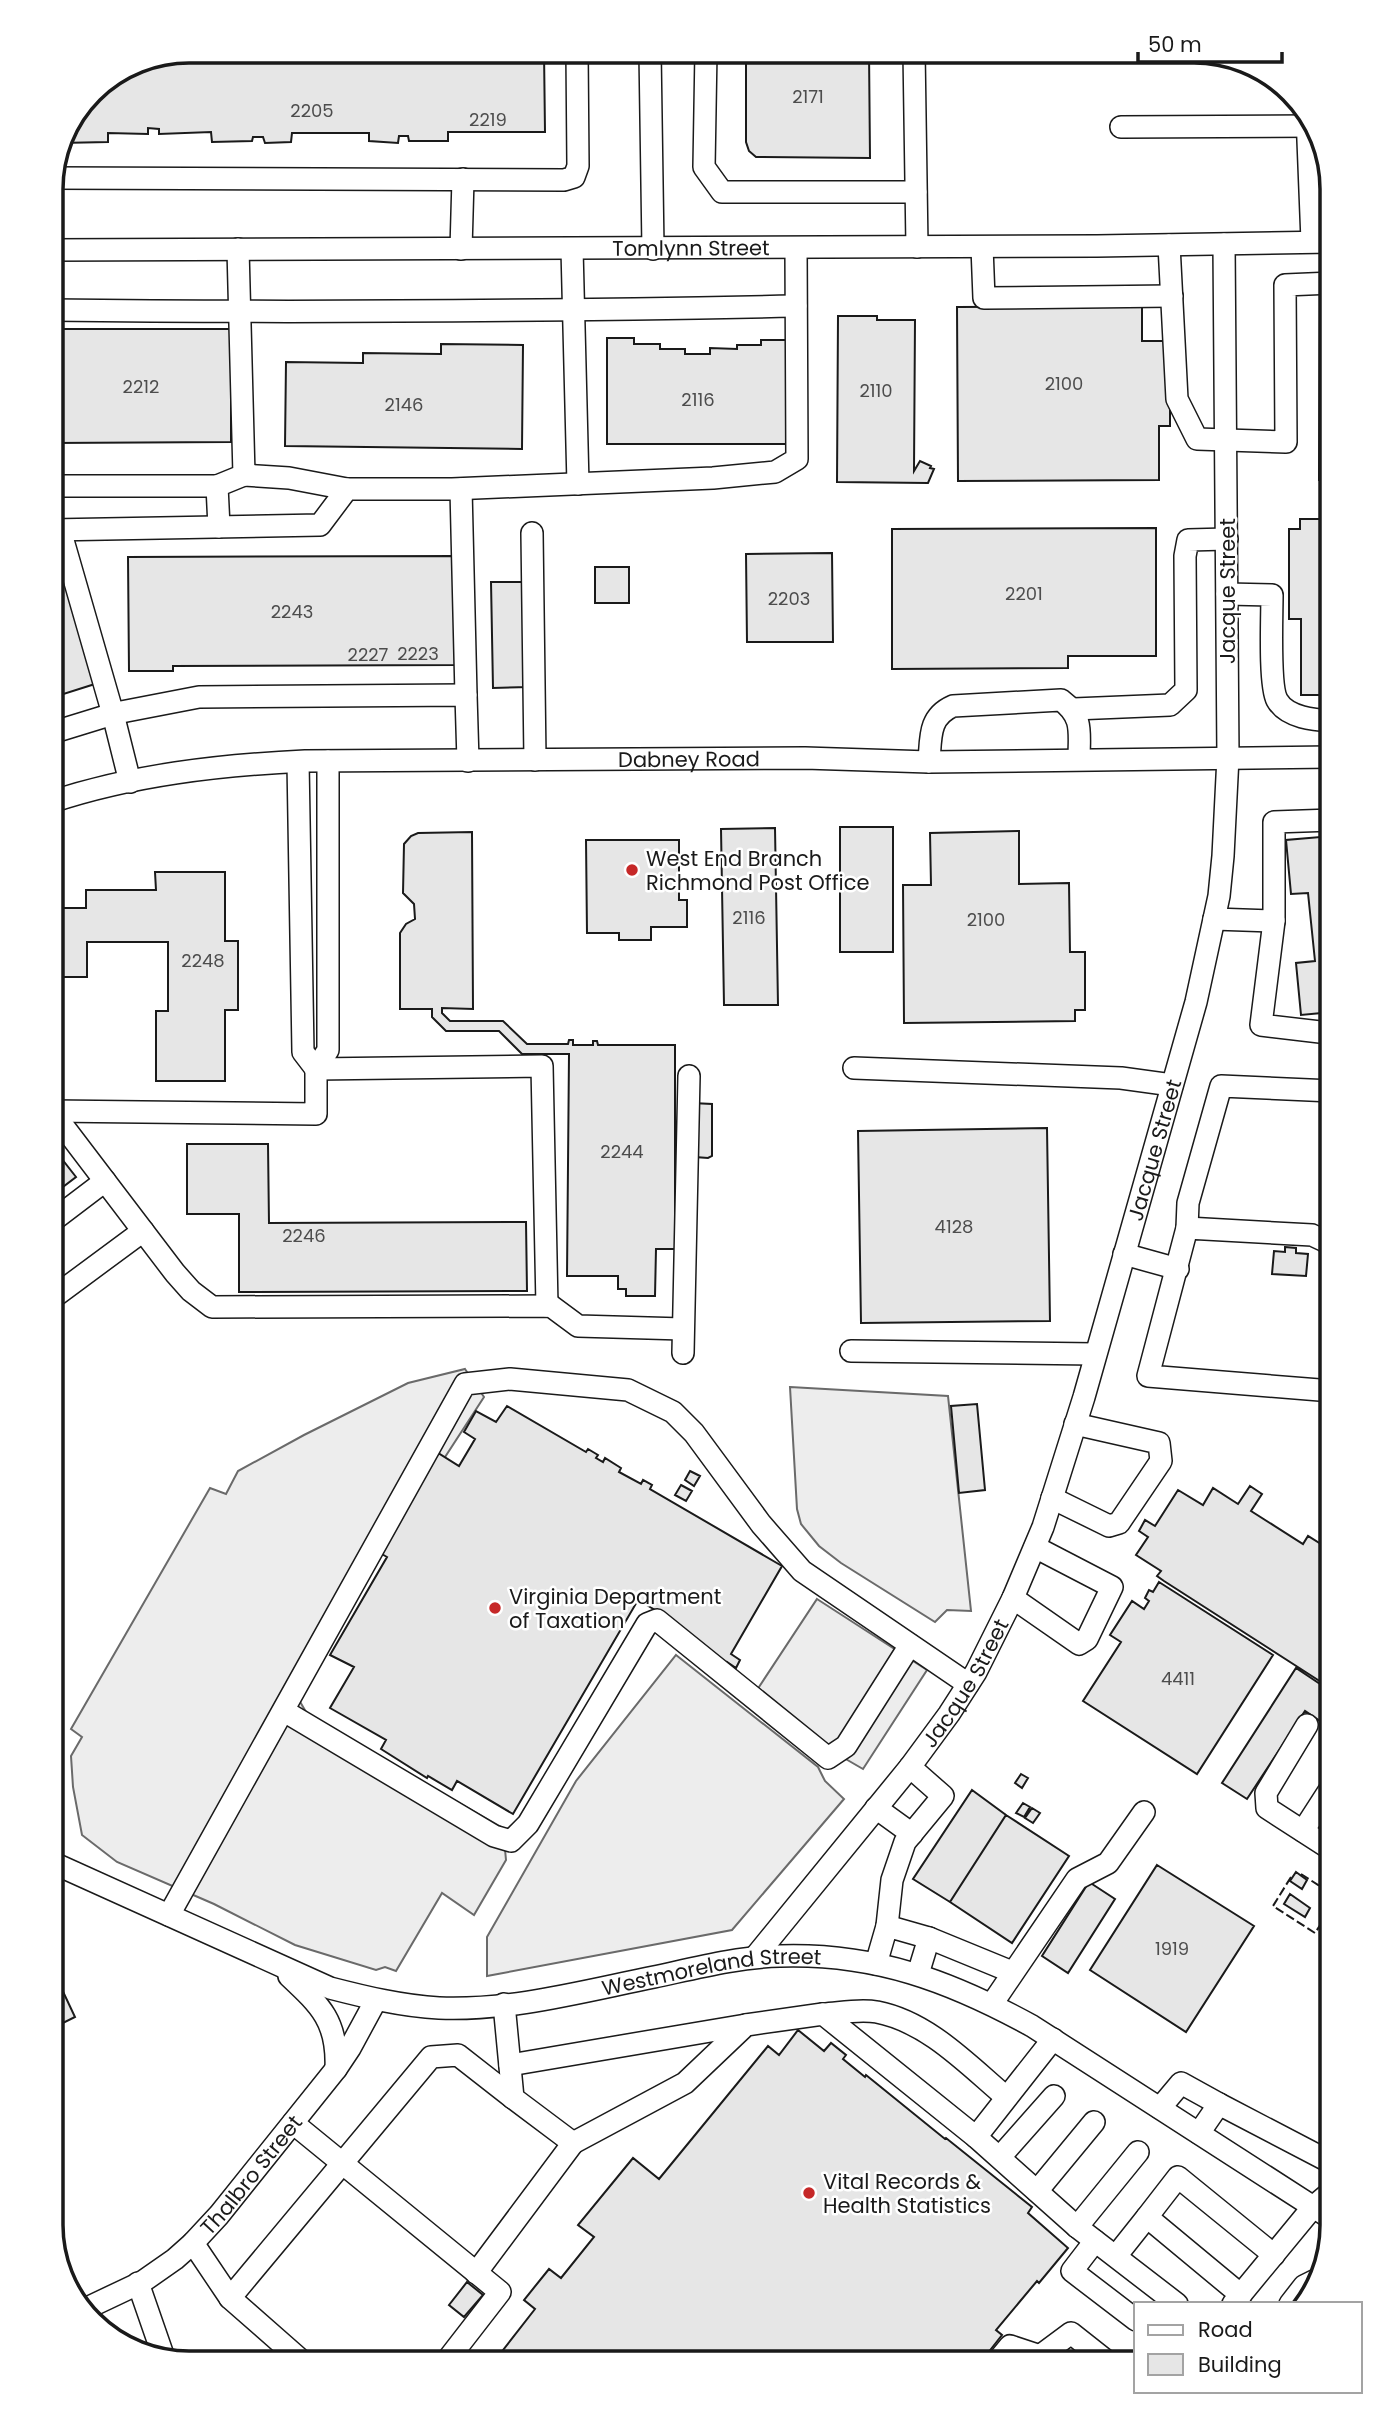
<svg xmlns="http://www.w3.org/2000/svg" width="1383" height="2414" font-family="Poppins,sans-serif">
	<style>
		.built { fill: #ededed; stroke: #6a6a6a; stroke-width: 2 }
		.building { fill: #e6e6e6; stroke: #1a1a1a; stroke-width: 2 }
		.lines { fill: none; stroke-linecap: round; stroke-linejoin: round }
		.minor-casing { stroke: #1a1a1a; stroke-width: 24 }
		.minor { stroke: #fff; stroke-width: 21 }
		.fence { stroke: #1a1a1a; stroke-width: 2; stroke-dasharray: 9 3.5; stroke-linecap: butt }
		.poi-dot { fill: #c62828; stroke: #fff; stroke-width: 2.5 }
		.labels { text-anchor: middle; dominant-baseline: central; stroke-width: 5; stroke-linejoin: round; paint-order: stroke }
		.number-label { font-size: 18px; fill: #4d4d4d }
		.street-label { font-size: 21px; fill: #1a1a1a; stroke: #fff }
		.poi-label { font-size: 21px; fill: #1a1a1a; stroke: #fff; text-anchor: start }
		.rim { fill: none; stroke: #1a1a1a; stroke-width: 3.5 }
	</style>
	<rect width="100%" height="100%" fill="#fff"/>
	<!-- built -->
	<path class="built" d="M465,1369L484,1397L373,1568L299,1700L309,1717L503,1828L506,1860L474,1915L442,1893L396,1971L385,1967L376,1970L295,1945L214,1904L117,1862L82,1835L73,1787L71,1756L82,1737L71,1729L210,1488L226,1494L238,1471L304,1435L408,1383Z
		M790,1387L948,1396L971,1611L947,1610L935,1622L841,1563L819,1546L801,1524L797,1509Z
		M817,1599L927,1670L863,1769L844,1758L757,1690Z
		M676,1655L818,1767L825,1781L844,1799L732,1930L487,1976V1937L576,1781Z"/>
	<!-- building -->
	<path class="building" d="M189,51H544L545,132H448V141H409L408,136H399L398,143L369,141V133H292L291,142L265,143L263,137H253L252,141L212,142L211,132L159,134V129L148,128V134L108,133V142L60,143L61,136L91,91L136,61Z
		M746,51H869L870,158L756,157L749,151L746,142Z
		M1142,306V341H1170V426H1159V480L958,481L957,307Z
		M1320,306H1332V480H1319Z
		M838,316H877V320H915L914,471L920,461L931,466L930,468L934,469L928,483L837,482Z
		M51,329H231V442L51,443Z
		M607,338H634V344H660V349H685V354H710V348L737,349V345H761V340H789V444H607Z
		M441,344L523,345L522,449L285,446L286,362L363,363V353L441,354Z
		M1300,519H1332V695H1301V619H1289V529H1300Z
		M1156,528V656H1068V668L892,669V529Z
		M832,553L833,642H747L746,554Z
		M455,556L456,665L173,666V671H129L128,557Z
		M60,565L98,683L51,698V568Z
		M595,567H629V603H595Z
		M491,582H528L529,687L493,688Z
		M840,827H893V952H840Z
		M775,828L778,1005H724L721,829Z
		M1019,831V884L1069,883L1070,952H1085V1010H1075V1021L904,1023L903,885H931L930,833Z
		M472,832L473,1009L442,1008V1013L450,1021H503L527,1044H568L569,1040H573V1045H593V1041H597L598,1045H675V1249H656L655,1296H626V1289H618V1276H567L569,1054H522L499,1031H446L432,1017V1009H400V933L406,924L415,919L414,904L403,893L404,844L411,836L418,833Z
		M1332,836V1012L1301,1015L1296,963L1315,961L1308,893L1291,894L1286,840Z
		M586,840H679V900H687V927H651V940H619V933H587Z
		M155,872H225V941H238V1010H225V1081H156V1011H168V942H87V977H51V908H86V890H156Z
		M692,1103L712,1104V1156L708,1158L695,1157Z
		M1047,1128L1050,1321L861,1323L858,1131Z
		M187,1144H268L269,1223L526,1222L527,1291L239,1292V1214H187Z
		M51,1145L76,1177L51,1196Z
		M1285,1247L1296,1248V1253L1308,1254L1306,1276L1272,1274L1274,1251L1285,1252Z
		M977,1404L985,1490L959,1493L951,1406Z
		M507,1406L586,1452L588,1449L598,1455L596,1458L603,1462L605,1458L621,1468L619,1472L641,1484L643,1480L652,1485L650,1489L782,1566L731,1654L740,1660L736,1668L727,1662L726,1664L667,1617L638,1600L513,1814L457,1781L452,1790L428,1776L427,1778L381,1749L386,1740L330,1708L354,1667L330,1655L387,1557L380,1553L438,1453L459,1466L475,1439L464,1432L476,1411L496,1422Z
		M690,1471L700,1476L694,1486L685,1480Z
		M681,1485L692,1491L686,1501L675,1495Z
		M1250,1486L1262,1494L1251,1511L1303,1544L1308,1536L1332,1551V1689L1164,1581L1157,1576L1161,1571L1136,1555L1148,1537L1139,1531L1145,1520L1155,1526L1178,1490L1203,1505L1213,1488L1238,1504Z
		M1159,1582L1273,1655L1197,1774L1083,1701L1121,1642L1110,1635L1132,1601L1144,1609L1149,1601L1145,1598L1149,1590L1153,1592Z
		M1296,1668L1332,1692V1729L1305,1711L1247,1799L1222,1783Z
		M1021,1774L1028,1778L1022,1788L1015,1783Z
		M972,1790L1006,1815L950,1902L913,1879Z
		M1023,1803L1030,1807L1024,1817L1016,1813Z
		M1032,1808L1040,1813L1033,1823L1025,1818Z
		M1006,1815L1069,1856L1012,1943L950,1902Z
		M1157,1865L1254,1926L1186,2032L1090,1970Z
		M1296,1872L1307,1880L1302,1889L1290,1881Z
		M1089,1882L1115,1899L1068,1973L1042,1956Z
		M1290,1894L1310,1908L1305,1917L1284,1904Z
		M51,1966L75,2017L51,2029Z
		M798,2030L824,2051L831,2043L846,2055L843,2059L865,2077L866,2075L945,2139L946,2138L1032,2207L1028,2213L1068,2248L1039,2283L1037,2281L996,2330L1002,2335L980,2363H493L535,2309L524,2300L549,2269L561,2278L594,2237L578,2225L633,2158L659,2179L768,2046L779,2055Z
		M467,2282L483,2295L464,2317L449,2305Z"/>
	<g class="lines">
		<defs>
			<g id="minor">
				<path d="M650,51L653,249"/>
				<path d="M706,51L704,167L722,192H916"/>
				<path d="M914,51L917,247"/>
				<path d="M1307,115L1312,241"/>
				<path d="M1121,127L1316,126"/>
				<path d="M52,178L564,180L574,177L578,166L577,51"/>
				<path d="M1169,245L1177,399L1197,439L1286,442L1285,285L1332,283"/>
				<path d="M982,247L984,298L1172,296"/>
				<path d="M461,249L463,179"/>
				<path d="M572,249L578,484"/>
				<path id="s1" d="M51,250L1097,246L1332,242"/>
				<path d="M51,310C299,313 548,311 796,306"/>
				<path d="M244,475L289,478L347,489"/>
				<path d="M51,486H217"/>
				<path d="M461,489L466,695"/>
				<path d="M219,527L217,486L244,475L238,249"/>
				<path d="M51,530L320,525L347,489H452L713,478L775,472L797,459L796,248"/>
				<path d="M60,530L113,714L130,782"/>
				<path d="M532,533L535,760"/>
				<path d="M1227,594L1272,595C1272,616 1269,685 1277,700C1287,718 1315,720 1332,721"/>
				<path d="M1074,709L1170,705L1186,690L1185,556L1188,540L1227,539"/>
				<path d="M51,733L116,713L199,697L466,695L468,761"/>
				<path d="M298,762L303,1052L316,1069"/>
				<path d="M929,762C931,738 928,717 953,706L1061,700C1084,717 1079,733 1079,759"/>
				<path id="s2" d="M51,802C132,775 219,765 305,761L805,758L929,762L1332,757"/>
				<path d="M1214,919L1274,921V822L1332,820"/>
				<path d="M1274,921L1261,1025L1320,1032"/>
				<path d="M854,1068L1121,1078L1172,1085"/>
				<path d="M316,1069L542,1066L547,1306"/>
				<path d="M51,1110L175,1273L191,1291L212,1307L551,1306L578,1326L683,1329"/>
				<path d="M51,1111L316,1114V1069L328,1050V761"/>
				<path d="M51,1222L105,1181"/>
				<path d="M1187,1228L1188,1203L1221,1086L1332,1091"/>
				<path d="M1124,1254L1178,1269"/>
				<path d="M51,1299L143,1231"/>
				<path d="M851,1351L1095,1354"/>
				<path d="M683,1353L689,1076"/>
				<path d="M1332,1391L1148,1376L1187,1228L1312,1235L1327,1242L1332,1251"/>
				<path d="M1052,1498L1109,1526L1119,1523L1161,1461L1159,1443L1075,1424"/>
				<path d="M1013,1598L1079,1644L1087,1639L1112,1587L1035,1547"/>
				<path d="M284,1711L494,1836L511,1841L528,1824L647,1624L657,1620L828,1758L846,1746L910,1645"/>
				<path d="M1307,1725L1266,1793L1267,1808L1332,1850"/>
				<path d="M876,1808L912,1834"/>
				<path d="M1303,1831L1332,1786"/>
				<path id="s3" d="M51,1862L330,1988C365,1997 402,2006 439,2008C511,2011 584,1991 654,1977C696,1968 738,1957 780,1956C875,1953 950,1981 1032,2026L1332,2219"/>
				<path d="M169,1915L465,1384L510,1379L628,1390L673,1412L694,1433L761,1524L802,1571L968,1684"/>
				<path d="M887,1926L892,1880L905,1842L943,1796L910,1767"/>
				<path d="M929,1938L1012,1972"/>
				<path id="s4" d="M755,1957L910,1767L949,1714L976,1672L1013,1598L1043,1527L1084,1397L1196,1002L1219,896L1223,856L1228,757L1224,244"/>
				<path d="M876,1964L887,1926L929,1938L918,1974"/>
				<path d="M289,1976C321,2006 338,2022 336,2069"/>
				<path d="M992,2004L1077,1879L1108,1863L1144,1812"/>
				<path d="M823,2014C840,2013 859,2009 877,2012C928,2022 967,2064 1006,2097"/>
				<path d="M510,2065L746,2025"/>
				<path d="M1160,2108L1181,2083L1219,2104"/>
				<path d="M293,2123L500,2292L445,2363"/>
				<path d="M1199,2133L1219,2104L1332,2163"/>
				<path d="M976,2137L1077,2227L1177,2304"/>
				<path d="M573,2143L685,2083L746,2025L823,2014L976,2137L1053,2039"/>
				<path d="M1000,2157L1054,2096"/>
				<path d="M1037,2191L1094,2122"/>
				<path d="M1077,2227L1138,2152"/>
				<path d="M1095,2241L1072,2271L1136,2320"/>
				<path d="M193,2243L230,2298L304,2363"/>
				<path d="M1116,2256L1147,2217"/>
				<path d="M476,2273L573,2143L513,2098L504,2004"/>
				<path d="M138,2283L164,2358"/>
				<path d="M1241,2295L1147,2217L1178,2177L1274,2255"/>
				<path d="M230,2298L431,2057L458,2055L513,2098"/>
				<path d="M1233,2304L1313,2207L1332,2191"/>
				<path d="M1290,2304L1304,2286L1316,2280"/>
				<path id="s5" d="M85,2309L142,2282L175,2259L193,2243L219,2215L336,2069L350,2048L376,2000"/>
				<path d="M996,2363L1010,2346L1040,2356L1071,2333L1109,2363"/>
			</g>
		</defs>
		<!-- minor casing -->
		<use href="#minor" class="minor-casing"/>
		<!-- minor -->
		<use href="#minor" class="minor"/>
		<!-- fence -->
		<path class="fence" d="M1301,1874L1332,1894
			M1291,1877L1273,1906L1315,1933L1332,1907"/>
	</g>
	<!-- markers -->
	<g class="poi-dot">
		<circle cx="632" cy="870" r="7"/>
		<circle cx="495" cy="1608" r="7"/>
		<circle cx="809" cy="2193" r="7"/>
	</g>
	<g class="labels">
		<!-- number labels -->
		<g class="number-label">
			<text x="808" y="96">2171</text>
			<text x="312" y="110">2205</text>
			<text x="488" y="119">2219</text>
			<text x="1064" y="383">2100</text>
			<text x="141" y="386">2212</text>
			<text x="876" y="390">2110</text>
			<text x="698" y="399">2116</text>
			<text x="404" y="404">2146</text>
			<text x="1024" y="593">2201</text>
			<text x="789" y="598">2203</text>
			<text x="292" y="611">2243</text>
			<text x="418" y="653">2223</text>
			<text x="368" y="654">2227</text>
			<text x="749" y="917">2116</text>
			<text x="986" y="919">2100</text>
			<text x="203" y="960">2248</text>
			<text x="622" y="1151">2244</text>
			<text x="954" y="1226">4128</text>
			<text x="304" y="1235">2246</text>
			<text x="1178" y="1678">4411</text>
			<text x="1172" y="1948">1919</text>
		</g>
		<!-- street labels -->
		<g class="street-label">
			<text stroke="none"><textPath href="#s1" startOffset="640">Tomlynn Street</textPath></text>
			<text transform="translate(1227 591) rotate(-90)">Jacque Street</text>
			<text stroke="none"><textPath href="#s2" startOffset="642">Dabney Road</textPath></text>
			<text stroke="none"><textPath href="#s4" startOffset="914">Jacque Street</textPath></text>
			<text stroke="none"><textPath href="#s4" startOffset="346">Jacque Street</textPath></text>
			<text stroke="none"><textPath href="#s3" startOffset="693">Westmoreland Street</textPath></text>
			<text stroke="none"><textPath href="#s5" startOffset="217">Thalbro Street</textPath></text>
		</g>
		<!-- poi labels -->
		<g class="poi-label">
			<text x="646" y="858">West End Branch<tspan x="646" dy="24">Richmond Post Office</tspan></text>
			<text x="509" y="1596">Virginia Department<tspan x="509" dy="24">of Taxation</tspan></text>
			<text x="823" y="2181">Vital Records &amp;<tspan x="823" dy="24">Health Statistics</tspan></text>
		</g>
	</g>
	<!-- crop -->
	<path d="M0 0H1383V2414H0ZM189 63H1194A126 126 0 0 1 1320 189V2225A126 126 0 0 1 1194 2351H189A126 126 0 0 1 63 2225V189A126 126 0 0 1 189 63Z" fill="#fff" fill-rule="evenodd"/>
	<path class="rim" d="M189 63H1194A126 126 0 0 1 1320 189V2225A126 126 0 0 1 1194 2351H189A126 126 0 0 1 63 2225V189A126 126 0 0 1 189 63Z"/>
	<!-- legend -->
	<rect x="1134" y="2302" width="228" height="91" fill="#ffffff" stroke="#a3a3a3" stroke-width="2"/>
	<rect x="1148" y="2325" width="35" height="10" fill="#ffffff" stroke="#a3a3a3" stroke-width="2"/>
	<text x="1198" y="2337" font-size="21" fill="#1a1a1a">Road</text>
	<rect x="1148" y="2354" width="35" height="21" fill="#e6e6e6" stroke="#a3a3a3" stroke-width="2"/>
	<text x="1198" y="2372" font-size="21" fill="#1a1a1a">Building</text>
	<!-- scale -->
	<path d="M1138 52v10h144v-10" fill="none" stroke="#1a1a1a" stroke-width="3.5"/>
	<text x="1148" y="52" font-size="21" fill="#1a1a1a" stroke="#ffffff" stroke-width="5" paint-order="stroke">50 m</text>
</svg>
